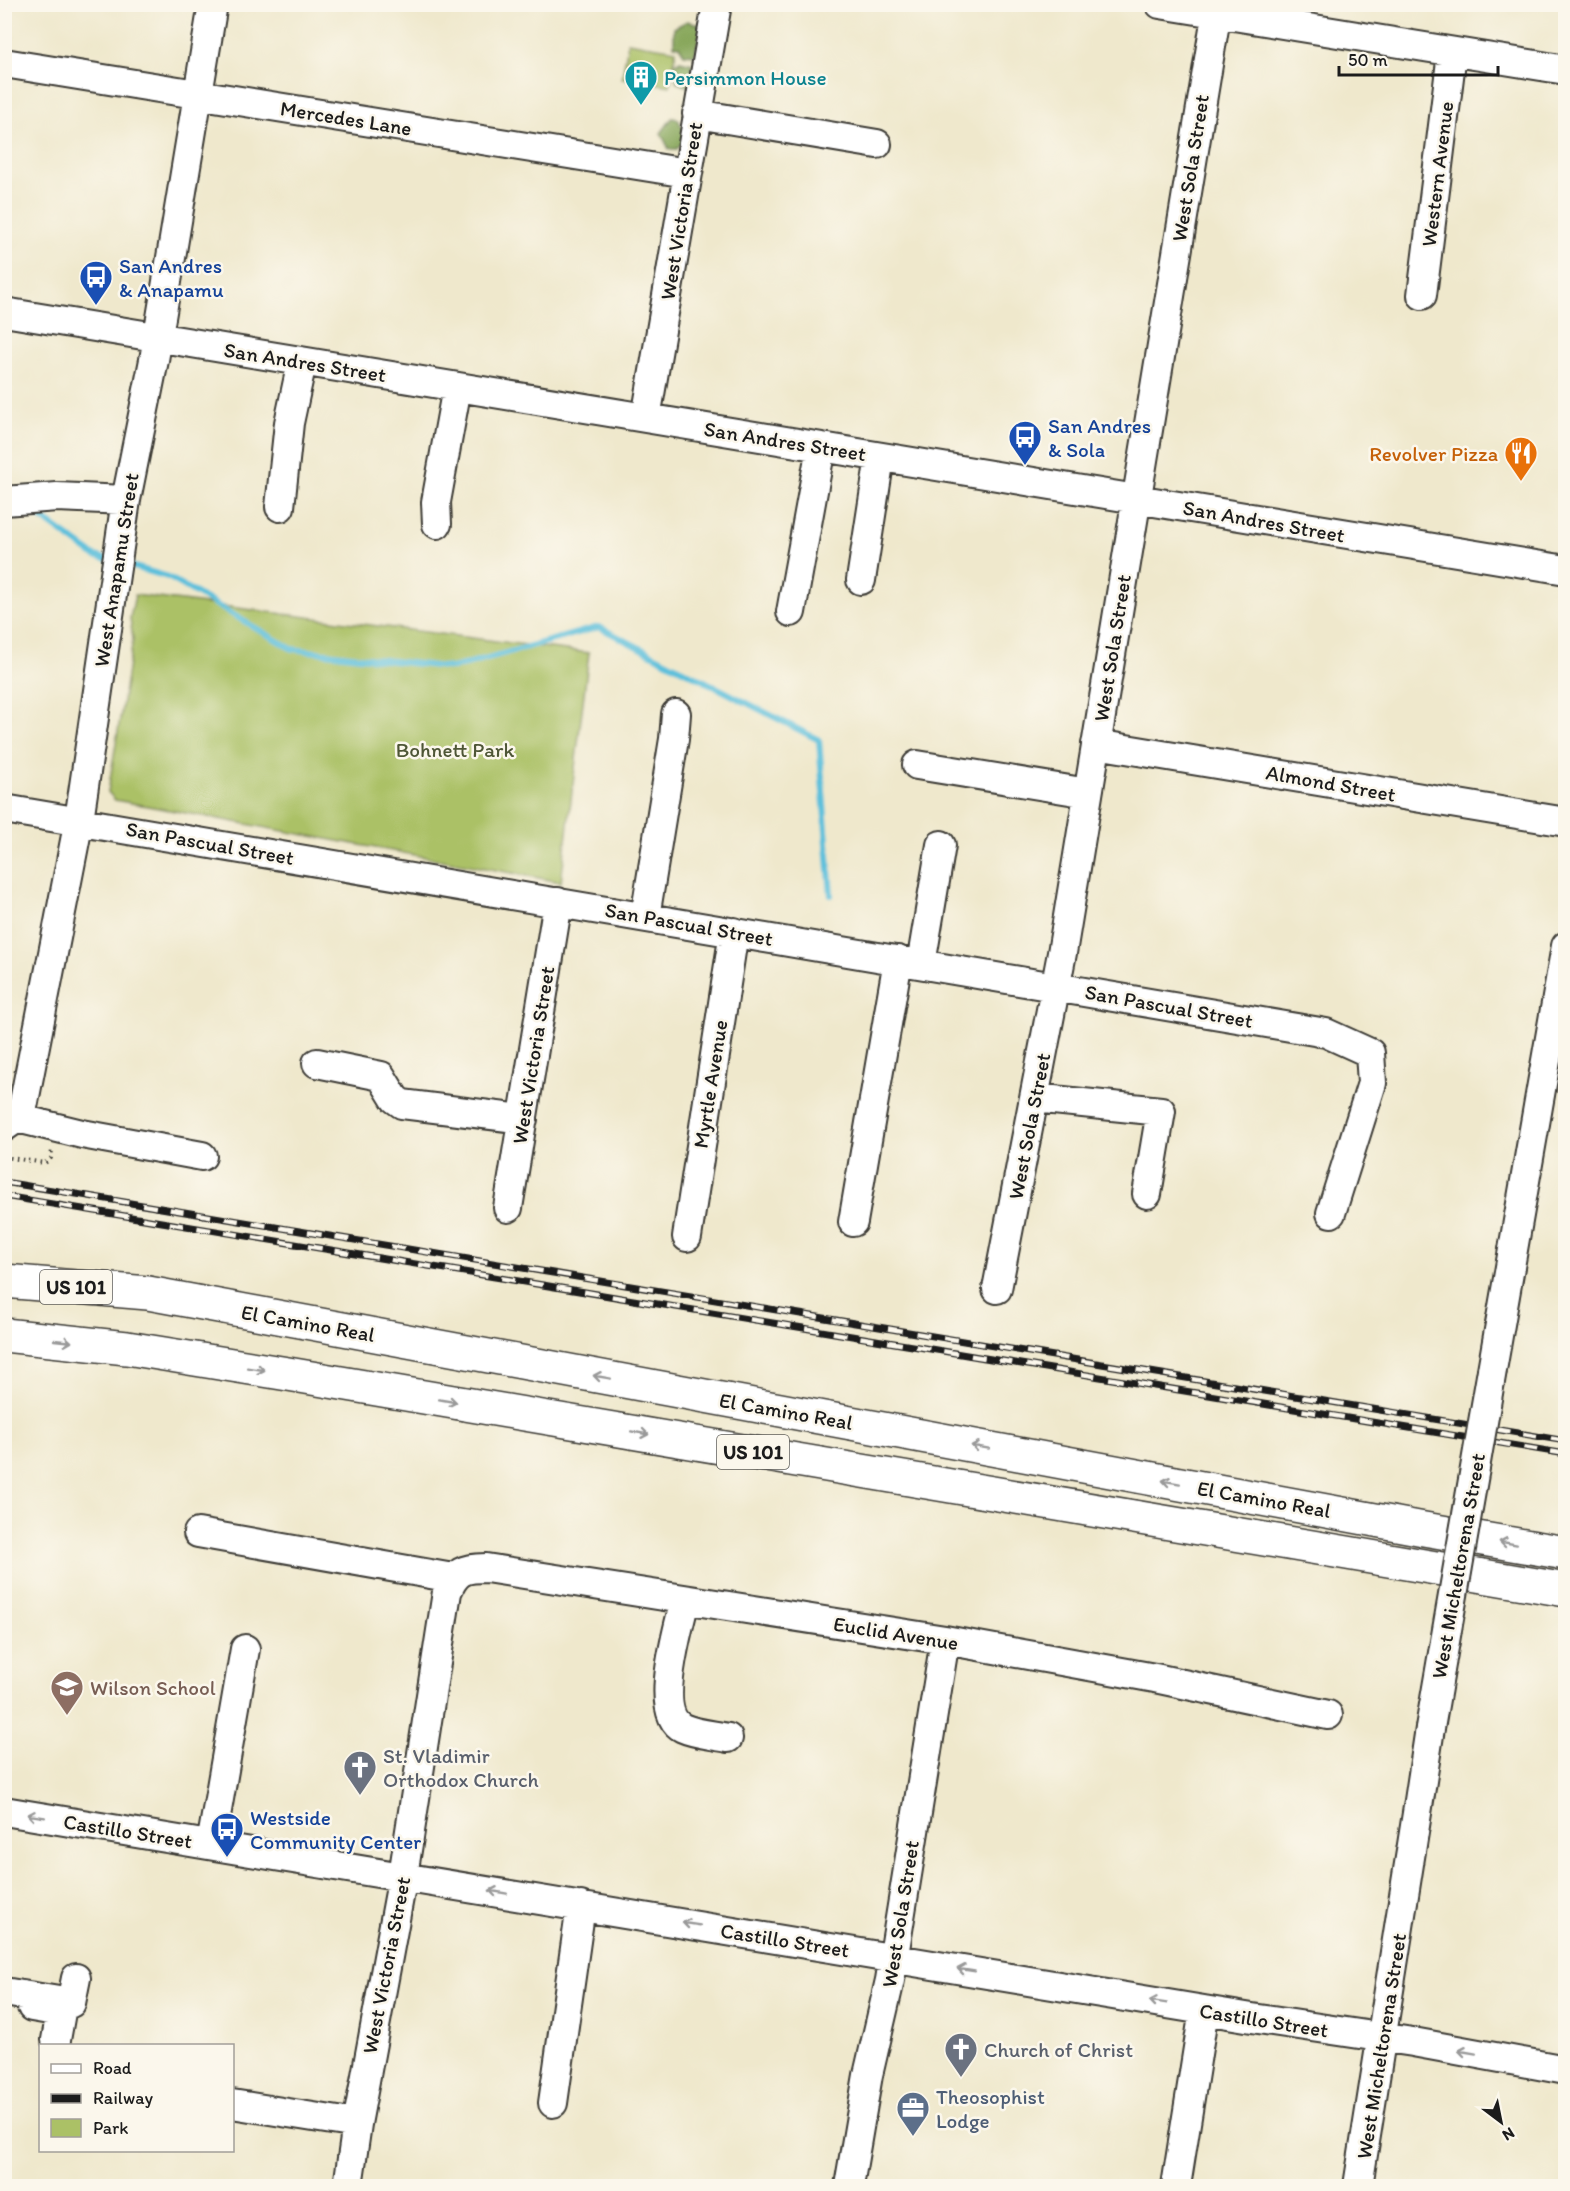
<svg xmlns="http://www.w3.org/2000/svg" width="1570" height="2191" font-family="Itim,sans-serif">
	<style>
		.green { fill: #abc166; stroke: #646e41; stroke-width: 1.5 }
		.forest { fill: #88a75b; stroke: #52623c; stroke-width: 1.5 }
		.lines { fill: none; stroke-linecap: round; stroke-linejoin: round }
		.stream { stroke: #5dc0db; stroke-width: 6 }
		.minor-casing { stroke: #3c3b36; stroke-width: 32 }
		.highway-casing { stroke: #3c3b36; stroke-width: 36 }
		.path { stroke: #3c3b36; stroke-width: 4; stroke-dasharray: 1.5 4.5; stroke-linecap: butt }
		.minor { stroke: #fff; stroke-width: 28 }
		.highway { stroke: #fff; stroke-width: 33 }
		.rail-casing { stroke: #1c1c1c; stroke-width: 7 }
		.rail { stroke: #fbf7ec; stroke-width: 4.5; stroke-dasharray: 14; stroke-linecap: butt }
		.minor-bridge-casing { stroke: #3c3b36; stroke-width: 32; stroke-linecap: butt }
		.minor-bridge { stroke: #fff; stroke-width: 28 }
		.oneway { stroke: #999 }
		.labels { text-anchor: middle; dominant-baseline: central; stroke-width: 5; stroke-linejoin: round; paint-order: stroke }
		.shield { fill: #fbf7ec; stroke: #5f5e5a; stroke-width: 1.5 }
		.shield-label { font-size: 20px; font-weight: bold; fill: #1c1c1c }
		.culture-label { font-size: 21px; fill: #0d838f; stroke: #fbf7ec; text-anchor: start }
		.street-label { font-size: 21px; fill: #1c1c1c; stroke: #fbf7ec }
		.transit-label { font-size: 21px; fill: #164399; stroke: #fbf7ec; text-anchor: start }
		.food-label { font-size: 21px; fill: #c56008; stroke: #fbf7ec; text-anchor: end }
		.park-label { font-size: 21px; fill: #4e5636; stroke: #fbf7ec }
		.education-label { font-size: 21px; fill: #785e54; stroke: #fbf7ec; text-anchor: start }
		.worship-label { font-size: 21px; fill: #5b616d; stroke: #fbf7ec; text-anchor: start }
		.service-label { font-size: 21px; fill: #4e5e75; stroke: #fbf7ec; text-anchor: start }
	</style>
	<rect width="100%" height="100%" fill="#fbf7ec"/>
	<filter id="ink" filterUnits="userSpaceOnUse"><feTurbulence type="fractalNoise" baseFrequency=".0167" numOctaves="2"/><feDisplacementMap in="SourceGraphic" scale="12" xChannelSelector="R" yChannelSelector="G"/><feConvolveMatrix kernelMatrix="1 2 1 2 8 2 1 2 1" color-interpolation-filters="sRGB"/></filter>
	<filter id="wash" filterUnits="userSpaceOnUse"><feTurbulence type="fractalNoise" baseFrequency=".008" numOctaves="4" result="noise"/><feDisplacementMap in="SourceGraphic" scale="24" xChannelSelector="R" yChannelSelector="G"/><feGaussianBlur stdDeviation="1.35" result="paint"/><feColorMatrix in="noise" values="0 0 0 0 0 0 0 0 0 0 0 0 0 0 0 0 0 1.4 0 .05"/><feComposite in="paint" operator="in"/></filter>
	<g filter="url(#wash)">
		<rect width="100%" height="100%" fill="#efe8cc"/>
		<!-- green -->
		<path class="green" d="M628,42L676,50L670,86L622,78Z
			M135,595L589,653L561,882L115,800L108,792L133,639L130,618Z"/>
		<!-- forest -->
		<path class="forest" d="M687,21L699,24L701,27L695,55L684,54L679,46L674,45V28Z
			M680,61L693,64L689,87L677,83L672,66Z
			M672,118L678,119L687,137L677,149H669L661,133Z"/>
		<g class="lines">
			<!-- stream -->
			<path class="stream" d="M32,511L95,556L109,560
				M124,564L168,577L292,649L452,668L599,627L819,740L831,895"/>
		</g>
	</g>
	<g filter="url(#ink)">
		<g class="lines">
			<defs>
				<path id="minor" d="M1160,4L1566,70
					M4,63L687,173
					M697,114L877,144
					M1422,295L1452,53
					M4,312L1566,570
					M646,418L717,4
					M4,501L57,497L126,500
					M280,507L289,423L302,362
					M437,524L436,502L457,387
					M861,580L880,457
					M791,612L821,447
					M1096,744L1566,822
					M917,765L1088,793
					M4,809L1326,1033L1370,1053L1372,1083L1331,1213
					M645,917L674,739L676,714
					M921,964L941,845
					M317,1063L381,1076L395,1099L402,1104L523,1119
					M1034,1098L1161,1111L1147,1194
					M17,1118L82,1134L202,1156
					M4,1127L17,1118L23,1107L79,820L126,500L154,360L213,4
					M508,1208L558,902
					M853,1222L898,960
					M687,1237L734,932
					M997,1289L1062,953L1218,4
					M1492,1370L1566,946
					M198,1533L453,1578
					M685,1600C679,1627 652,1713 683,1728C696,1734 714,1735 728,1738
					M4,1811L1252,2018L1413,2042L1566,2070
					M211,1845L245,1649
					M4,1992L71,2003L76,1978
					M32,2007L61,2012L56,2040
					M553,2103L581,1906
					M232,2104L357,2124
					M348,2186L357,2124L403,1876L447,1592C456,1571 463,1568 486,1568L945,1640L1155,1678L1328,1715
					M849,2186L868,2075L890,1980L945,1640
					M1176,2186L1204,2010
					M1358,2186C1383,2034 1407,1881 1430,1728"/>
				<path id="highway" d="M4,1281L148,1293L1424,1529L1566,1553
					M4,1335L127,1348L288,1374L1566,1590"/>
			</defs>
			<!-- minor casing -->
			<use href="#minor" class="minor-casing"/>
			<!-- highway casing -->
			<use href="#highway" class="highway-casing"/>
			<!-- path -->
			<path class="path" d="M4,1157L45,1163L51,1158L52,1150"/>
			<!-- minor -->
			<use href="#minor" class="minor"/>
			<!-- highway -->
			<use href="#highway" class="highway"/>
			<defs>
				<path id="rail" d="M4,1182L1566,1441
					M4,1196L1566,1454"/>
			</defs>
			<!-- rail casing -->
			<use href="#rail" class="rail-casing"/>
			<!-- rail -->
			<use href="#rail" class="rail"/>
			<defs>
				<path id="minor-bridge" d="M1430,1728L1492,1370"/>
			</defs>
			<!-- minor-bridge casing -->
			<use href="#minor-bridge" class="minor-bridge-casing"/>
			<!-- minor-bridge -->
			<use href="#minor-bridge" class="minor-bridge"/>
		</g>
		<!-- one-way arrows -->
		<defs><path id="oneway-shaft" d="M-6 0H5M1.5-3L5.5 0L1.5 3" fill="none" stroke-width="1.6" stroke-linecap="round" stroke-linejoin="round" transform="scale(1.5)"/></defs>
		<g class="oneway">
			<use href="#oneway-shaft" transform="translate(63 1341) rotate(6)"/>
			<use href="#oneway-shaft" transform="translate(256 1369) rotate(9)"/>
			<use href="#oneway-shaft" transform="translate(602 1377) rotate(-170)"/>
			<use href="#oneway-shaft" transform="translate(448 1401) rotate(10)"/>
			<use href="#oneway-shaft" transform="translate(640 1433) rotate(10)"/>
			<use href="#oneway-shaft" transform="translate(980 1447) rotate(-170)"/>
			<use href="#oneway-shaft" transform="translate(1171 1482) rotate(-170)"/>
			<use href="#oneway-shaft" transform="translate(1508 1543) rotate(-170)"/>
			<use href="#oneway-shaft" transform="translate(36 1816) rotate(-171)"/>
			<use href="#oneway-shaft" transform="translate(498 1892) rotate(-170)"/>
			<use href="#oneway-shaft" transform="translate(691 1924) rotate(-171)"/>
			<use href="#oneway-shaft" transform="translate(966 1970) rotate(-171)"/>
			<use href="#oneway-shaft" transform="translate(1158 2002) rotate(-171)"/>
			<use href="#oneway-shaft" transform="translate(1467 2052) rotate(-170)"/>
		</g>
	</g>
	<!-- icons -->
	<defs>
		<symbol id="building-pin" viewBox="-11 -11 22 30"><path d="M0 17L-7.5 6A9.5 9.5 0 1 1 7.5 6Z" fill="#0f9aa8" stroke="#fbf7ec"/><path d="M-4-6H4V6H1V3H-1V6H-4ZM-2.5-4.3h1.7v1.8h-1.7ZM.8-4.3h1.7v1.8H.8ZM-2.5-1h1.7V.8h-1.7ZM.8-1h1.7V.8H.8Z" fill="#fff"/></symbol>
		<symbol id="bus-pin" viewBox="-11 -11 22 30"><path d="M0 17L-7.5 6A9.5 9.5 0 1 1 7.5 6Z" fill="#1a4fb4" stroke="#fbf7ec"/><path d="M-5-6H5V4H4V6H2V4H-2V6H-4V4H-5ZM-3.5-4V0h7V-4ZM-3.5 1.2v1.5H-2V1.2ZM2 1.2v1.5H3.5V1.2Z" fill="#fff"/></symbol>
		<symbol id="restaurant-pin" viewBox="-11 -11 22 30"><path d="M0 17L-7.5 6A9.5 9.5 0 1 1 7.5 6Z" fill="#e8710a" stroke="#fbf7ec"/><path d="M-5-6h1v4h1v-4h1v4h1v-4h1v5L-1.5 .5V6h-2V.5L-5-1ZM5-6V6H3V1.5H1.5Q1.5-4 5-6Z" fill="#fff"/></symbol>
		<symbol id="school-pin" viewBox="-11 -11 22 30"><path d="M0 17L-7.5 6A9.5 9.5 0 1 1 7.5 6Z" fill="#8d6e63" stroke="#fbf7ec"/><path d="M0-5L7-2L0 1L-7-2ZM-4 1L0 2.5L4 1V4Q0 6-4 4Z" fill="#fff"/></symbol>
		<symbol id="church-pin" viewBox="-11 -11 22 30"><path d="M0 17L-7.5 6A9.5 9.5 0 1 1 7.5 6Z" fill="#6b7280" stroke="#fbf7ec"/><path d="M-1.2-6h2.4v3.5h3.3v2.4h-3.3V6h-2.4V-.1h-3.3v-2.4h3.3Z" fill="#fff"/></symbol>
		<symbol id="office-pin" viewBox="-11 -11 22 30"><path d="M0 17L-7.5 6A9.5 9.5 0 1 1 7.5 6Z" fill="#5c6f8a" stroke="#fbf7ec"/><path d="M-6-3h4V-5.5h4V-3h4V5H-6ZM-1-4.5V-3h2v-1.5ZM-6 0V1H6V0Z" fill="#fff"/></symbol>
	</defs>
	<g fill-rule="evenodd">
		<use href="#building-pin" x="622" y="58" width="38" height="52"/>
		<use href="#bus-pin" x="77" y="258" width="38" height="52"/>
		<use href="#bus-pin" x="1006" y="418" width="38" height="52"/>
		<use href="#restaurant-pin" x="1502" y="434" width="38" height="52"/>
		<use href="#school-pin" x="48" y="1668" width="38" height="52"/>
		<use href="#church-pin" x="341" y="1748" width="38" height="52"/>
		<use href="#bus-pin" x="208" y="1810" width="38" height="52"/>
		<use href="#church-pin" x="942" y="2030" width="38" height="52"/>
		<use href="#office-pin" x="894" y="2089" width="38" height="52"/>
	</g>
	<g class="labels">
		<!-- shield labels -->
		<g class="shield">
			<rect x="40" y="1270" width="72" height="34" rx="4.5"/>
			<rect x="717" y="1435" width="72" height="34" rx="4.5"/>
		</g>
		<g class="shield-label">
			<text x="76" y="1287">US 101</text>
			<text x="753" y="1452">US 101</text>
		</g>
		<!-- culture labels -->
		<g class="culture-label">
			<text x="664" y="77">Persimmon House</text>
		</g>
		<!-- street labels -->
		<g class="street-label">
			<text transform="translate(346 118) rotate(9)">Mercedes Lane</text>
			<text transform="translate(1190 168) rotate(-81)">West Sola Street</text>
			<text transform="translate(1437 174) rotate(-83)">Western Avenue</text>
			<text transform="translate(681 211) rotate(-81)">West Victoria Street</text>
			<text transform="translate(305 362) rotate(9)">San Andres Street</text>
			<text transform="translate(785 441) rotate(9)">San Andres Street</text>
			<text transform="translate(1264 521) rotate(10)">San Andres Street</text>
			<text transform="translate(116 570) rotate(-81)">West Anapamu Street</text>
			<text transform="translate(1112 648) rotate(-81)">West Sola Street</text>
			<text transform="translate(1331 783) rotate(10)">Almond Street</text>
			<text transform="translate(210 843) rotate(10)">San Pascual Street</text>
			<text transform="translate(689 924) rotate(10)">San Pascual Street</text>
			<text transform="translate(1169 1006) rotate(10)">San Pascual Street</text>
			<text transform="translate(533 1055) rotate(-81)">West Victoria Street</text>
			<text transform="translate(710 1084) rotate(-81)">Myrtle Avenue</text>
			<text transform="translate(1029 1126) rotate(-79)">West Sola Street</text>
			<text transform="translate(308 1323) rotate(10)">El Camino Real</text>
			<text transform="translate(786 1411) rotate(10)">El Camino Real</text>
			<text transform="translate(1264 1499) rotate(10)">El Camino Real</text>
			<text transform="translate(1458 1566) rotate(-80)">West Micheltorena Street</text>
			<text transform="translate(896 1633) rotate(9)">Euclid Avenue</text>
			<text transform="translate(128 1831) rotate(9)">Castillo Street</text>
			<text transform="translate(900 1914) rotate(-81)">West Sola Street</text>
			<text transform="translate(785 1940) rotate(9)">Castillo Street</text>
			<text transform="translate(386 1965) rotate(-79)">West Victoria Street</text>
			<text transform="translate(1264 2020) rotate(9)">Castillo Street</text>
			<text transform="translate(1381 2046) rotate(-81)">West Micheltorena Street</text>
		</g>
		<!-- transit labels -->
		<g class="transit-label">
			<text x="119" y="265">San Andres<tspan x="119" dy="24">&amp; Anapamu</tspan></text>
			<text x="1048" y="425">San Andres<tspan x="1048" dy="24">&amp; Sola</tspan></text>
			<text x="250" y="1817">Westside<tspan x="250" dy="24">Community Center</tspan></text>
		</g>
		<!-- food labels -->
		<g class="food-label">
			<text x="1498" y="453">Revolver Pizza</text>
		</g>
		<!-- park labels -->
		<g class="park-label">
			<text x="455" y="749">Bohnett Park</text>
		</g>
		<!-- education labels -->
		<g class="education-label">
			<text x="90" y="1687">Wilson School</text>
		</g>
		<!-- worship labels -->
		<g class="worship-label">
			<text x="383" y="1755">St. Vladimir<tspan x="383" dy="24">Orthodox Church</tspan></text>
			<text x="984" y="2049">Church of Christ</text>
		</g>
		<!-- service labels -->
		<g class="service-label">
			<text x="936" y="2096">Theosophist<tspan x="936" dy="24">Lodge</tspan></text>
		</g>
	</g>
	<!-- margin -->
	<rect width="1570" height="2191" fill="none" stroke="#fbf7ec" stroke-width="24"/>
	<!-- legend -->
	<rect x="39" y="2044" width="195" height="108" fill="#fbf7ec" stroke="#a29f99" stroke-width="1.5"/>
	<rect x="51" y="2064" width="30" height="9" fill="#ffffff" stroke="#a29f99" stroke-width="1.5"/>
	<text x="93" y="2074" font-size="18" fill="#1c1c1c">Road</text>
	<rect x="51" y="2094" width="30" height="9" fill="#1c1c1c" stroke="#a29f99" stroke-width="1.5"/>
	<text x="93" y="2104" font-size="18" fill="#1c1c1c">Railway</text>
	<rect x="51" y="2119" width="30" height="18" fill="#abc166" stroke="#a29f99" stroke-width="1.5"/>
	<text x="93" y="2134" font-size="18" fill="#1c1c1c">Park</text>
	<!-- north arrow -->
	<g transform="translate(1501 2122) rotate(148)" stroke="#fbf7ec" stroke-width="4.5" paint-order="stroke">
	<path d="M0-4.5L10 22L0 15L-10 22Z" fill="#1c1c1c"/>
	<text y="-9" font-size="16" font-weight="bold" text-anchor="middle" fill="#1c1c1c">N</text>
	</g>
	<!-- scale -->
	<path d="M1339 66v9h159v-9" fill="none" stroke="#1c1c1c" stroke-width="3"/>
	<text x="1348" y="66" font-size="18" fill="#1c1c1c" stroke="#fbf7ec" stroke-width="4.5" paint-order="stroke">50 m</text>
</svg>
